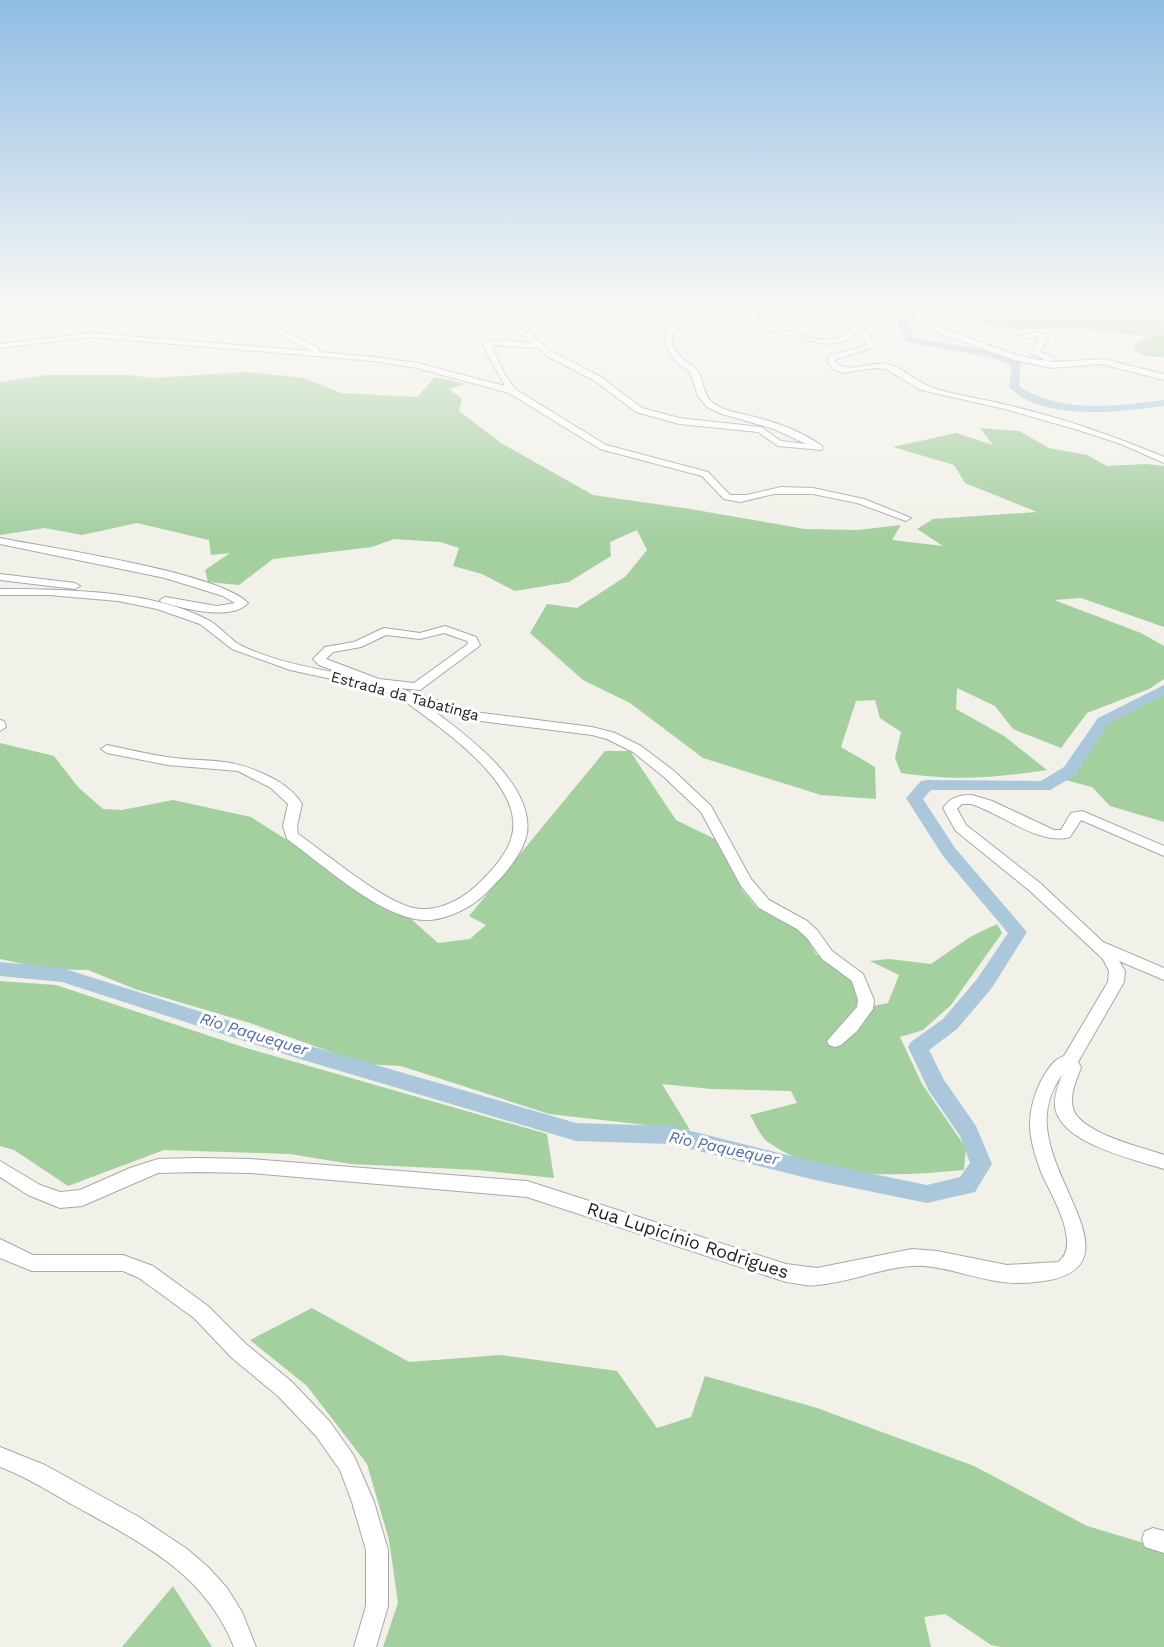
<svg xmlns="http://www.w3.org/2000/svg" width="1164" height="1647" font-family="'Work Sans',sans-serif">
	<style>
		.forest { fill: #a4cf9f }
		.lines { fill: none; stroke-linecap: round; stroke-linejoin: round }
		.river { fill: #abc7dc; fill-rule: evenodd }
		.minor-casing { stroke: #a8a8a8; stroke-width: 2 }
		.minor { fill: #fff; fill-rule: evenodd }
		.labels { text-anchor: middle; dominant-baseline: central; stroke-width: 6; stroke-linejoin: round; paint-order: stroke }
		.street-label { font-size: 15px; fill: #212121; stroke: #fff }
		.water-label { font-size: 16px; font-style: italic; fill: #516cae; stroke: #fff }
		.near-street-label { font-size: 18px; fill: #212121; stroke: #fff }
	</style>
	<rect width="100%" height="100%" fill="#f1f0e9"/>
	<!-- forest -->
	<path class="forest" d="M967,310H1164V357L1147,356L1132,350L1139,341L1152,336C1128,335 1105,331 1082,329C1044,325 1001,338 968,315Z
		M246,372L304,378L341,393L417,397L435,377L466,384L449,389L462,399L459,411L501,443L593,495L690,509L805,529L858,530L901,525L892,540L943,546L917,529L933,519L1037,512L965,483L954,465L893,447L956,433L993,445L980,428L1019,431L1049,448L1087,455L1107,466L1146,464L1164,466V627L1081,598L1054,600L1141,633L1164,646V679L1149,689L1087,713L1061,748L1013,729L995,706L957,688L956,709L1004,736L1047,770C992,778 957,781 901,773L895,758L901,732L880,718L875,700L856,701L841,747L875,767L876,799L821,795L703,758L630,703L583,680L530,633L547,604L577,608L625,577L647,550L637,530L610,542L611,556L569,582L515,591L482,574L453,566L459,548L440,542L394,539L372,547L273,559L239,585L208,582L205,570L230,553L211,555L209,540L137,523L82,535L45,528L0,535V382L46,375H131L152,378Z
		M1164,694V822L1110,806L1092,787L1065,780L1075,773L1106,725Z
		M0,743L54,756L78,787L103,809L122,810L173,800L251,817L410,918L438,943L470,939L486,925L469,916L605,751H630L676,820L723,843L742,890L757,908L801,927L816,954L845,968L863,1008L888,1003L899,975L870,961L889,959L931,964L970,937L997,924L1002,933L951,1005L923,1030L900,1037L922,1084L966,1148L964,1170C900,1176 823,1182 768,1142C760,1136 755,1123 750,1115L797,1103L791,1091L711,1089L662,1084L690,1130L549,1114L401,1066L365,1064L250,1023L135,989L88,970L46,969L0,959Z
		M0,981L56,985L246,1048L547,1134L554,1178L477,1170L351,1164L290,1154L164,1150L68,1186L14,1150L0,1146Z
		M312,1308L409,1362L501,1355L617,1371L657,1428L691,1417L705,1376L817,1408L974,1466L1087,1526L1164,1549V1647H1001L991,1645L945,1614L924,1617L931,1647H383L398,1603L389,1540L367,1464L307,1386L250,1340Z
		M173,1586L212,1647H122Z"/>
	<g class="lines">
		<!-- river -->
		<path class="river" d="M899,310H908V321L913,338L991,351L1021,363L1019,386C1061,414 1117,406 1164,400V406C1121,412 1042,422 1009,387L1012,366L989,357L906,342L898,321Z
			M1164,685V695L1108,724L1076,775L1050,790H931L923,799L955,848L1027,932L991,989L957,1029L929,1050L944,1080L976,1126L992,1164L975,1192L927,1203L815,1180L671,1144L576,1141L300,1059L62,982L0,976V962L62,968L300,1043L576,1123L671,1126L815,1162L927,1185L960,1177L970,1163L960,1136L929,1091L908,1047L911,1042L943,1019L977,979L1008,933L943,856L906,798L921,781L927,780L1041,781L1064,767L1098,718Z"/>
		<defs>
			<path id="minor" d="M55,310H204L200,312L166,315L61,313L0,325V321Z
				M205,310C240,307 289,332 319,348V352L374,357L417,363L505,386L482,343L493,340L531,343L507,325L477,310C496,310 513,321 527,333L562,310H571L532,336L553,352L601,377L642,408L679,418L761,427L781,441L806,444L774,429L722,414L707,407L698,396L690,372L673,359L665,343C666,328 676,318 688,310H697C685,323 658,337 681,357C686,362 692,364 696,369C704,378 702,393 711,401C723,412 740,413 755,417C778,423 803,432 822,446V450L778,446L758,432L679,424L636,412L595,381L547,356L538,348L491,345L505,375L515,389L606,445L708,472L730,495H747L781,487L813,488L864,499L911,518L906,521L857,503L813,494H774L740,502L724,499L702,476L600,449L509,393L417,368L374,361L91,337L0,348V344L91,333L312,351L270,329Z
				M753,310H761L756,318L760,323C779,329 821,345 840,338C845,336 847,332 850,328L865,329L875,343V347L836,359L835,361C849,377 873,358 891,365C907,371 919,384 936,389C959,396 984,399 1007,405C1063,418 1111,435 1164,457V463L1121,444L1078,430L1005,409L921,390L886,369L874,368L843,373L833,369L827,361L830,355L867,346L859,333H855L847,341L825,344L754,327L748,318Z
				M911,310H919L922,319L941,328L1019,356L1052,362L1107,359L1111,361L1164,374V380L1101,364L1052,368L1014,360L935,332L916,322Z
				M1038,332L1049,336L1040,352L1053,357V361H1047L1031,353L1040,337L1022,338L1018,336Z
				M0,538C49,548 218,572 248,603C230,622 183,608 161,602L160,600L165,597L217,606L235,603L223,596L165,578L0,544Z
				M0,574L75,583L80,586L75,589L0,580Z
				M0,589C61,589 153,590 208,620C220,626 228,638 240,645C271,661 313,668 346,675L319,665L313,659L325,647L354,642L384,628L420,633L445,626L476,637L480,645L478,647L420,690L398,688L474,712L592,727L615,733L641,746L674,771L711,806L751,879L769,900L807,921L817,930L832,951L863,974L874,1000L873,1009L857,1031L841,1045L835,1047L829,1045L827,1041L857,1007L858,1000L852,981L822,959L807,938L797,929L759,908L741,886L701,812L664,777L633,752L607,739L592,735L473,720L426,705C461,731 534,782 527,833C523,855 501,879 486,893C469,910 439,924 415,919C373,911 322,864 287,839L283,826L288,804L271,788L238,771L168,765L107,753L101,749L107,745C127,749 147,754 167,757C206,763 227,756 266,775C281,782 293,790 302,804L297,826L298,834C327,854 381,900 413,908C435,913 460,901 476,886C489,874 506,856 511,839C529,786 440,728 406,702L404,698L369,687L290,670L232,649L200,624L157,609L118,601L49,595H0ZM444,633L467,641L468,644L414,683L379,679L326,659L333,652L361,647L386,635L420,639Z
				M0,720L4,721L6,727L0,731Z
				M972,795L992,801L1054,830H1061L1071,813L1082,811L1164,846V856L1081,820L1070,837C1039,846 1001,813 971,804H962L957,809L966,825L1040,883L1103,942L1164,968V980L1119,961L1125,971L1124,982L1078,1062L1081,1067C1077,1079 1069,1095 1073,1108C1079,1133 1142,1147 1164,1155V1169C1134,1159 1061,1144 1055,1107C1054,1096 1058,1085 1062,1075C1049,1093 1044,1114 1048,1135C1058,1199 1143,1281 1018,1283C986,1283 956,1269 925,1266C888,1264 854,1282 817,1285C807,1287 796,1283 786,1282L527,1197L250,1173L199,1172L158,1173L82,1206L60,1208L28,1195L0,1177V1161L40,1185L60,1192L80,1190L130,1168L158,1159L199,1158L250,1159L527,1181L786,1264L817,1268L912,1249L937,1251L1007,1265L1058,1262C1083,1245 1050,1193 1041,1172C1037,1161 1033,1149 1031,1137C1028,1118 1032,1100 1040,1083C1046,1072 1052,1060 1064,1056L1108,982L1109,971L1103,959L1030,891L956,831L943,808C951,797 959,795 972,795Z
				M0,1239L33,1255H123L153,1266L208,1306L246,1344L292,1382L330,1422L354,1456L374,1502L388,1550V1606L376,1647H354L366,1606V1550L352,1502L340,1470L316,1436L278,1396L232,1358L194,1318L139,1278L123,1271H32L0,1258Z
				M0,1447L45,1465L139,1517L187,1549L208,1567L227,1588L242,1612L256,1647H234C204,1571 139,1542 73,1505C48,1491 27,1477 0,1467Z
				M1153,1528L1164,1531V1553L1145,1547L1142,1539L1145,1531Z"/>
		</defs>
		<!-- minor casing -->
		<use href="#minor" class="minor-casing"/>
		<!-- minor -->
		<use href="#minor" class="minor"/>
	</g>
	<!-- sky -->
	<linearGradient id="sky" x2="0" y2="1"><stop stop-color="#8fbce3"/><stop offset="0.57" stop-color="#f9f8f5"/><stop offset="1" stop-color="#f9f8f5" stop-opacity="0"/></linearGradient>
	<rect width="1164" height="540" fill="url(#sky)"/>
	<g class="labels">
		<!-- street labels -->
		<g class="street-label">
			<text transform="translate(405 696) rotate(15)">Estrada da Tabatinga</text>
		</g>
		<!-- water labels -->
		<g class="water-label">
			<text transform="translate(254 1034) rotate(17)">Rio Paquequer</text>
			<text transform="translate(724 1148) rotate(12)">Rio Paquequer</text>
		</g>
		<!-- near-street labels -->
		<g class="near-street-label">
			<text transform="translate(688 1240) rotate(18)">Rua Lupicínio Rodrigues</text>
		</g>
	</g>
</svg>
